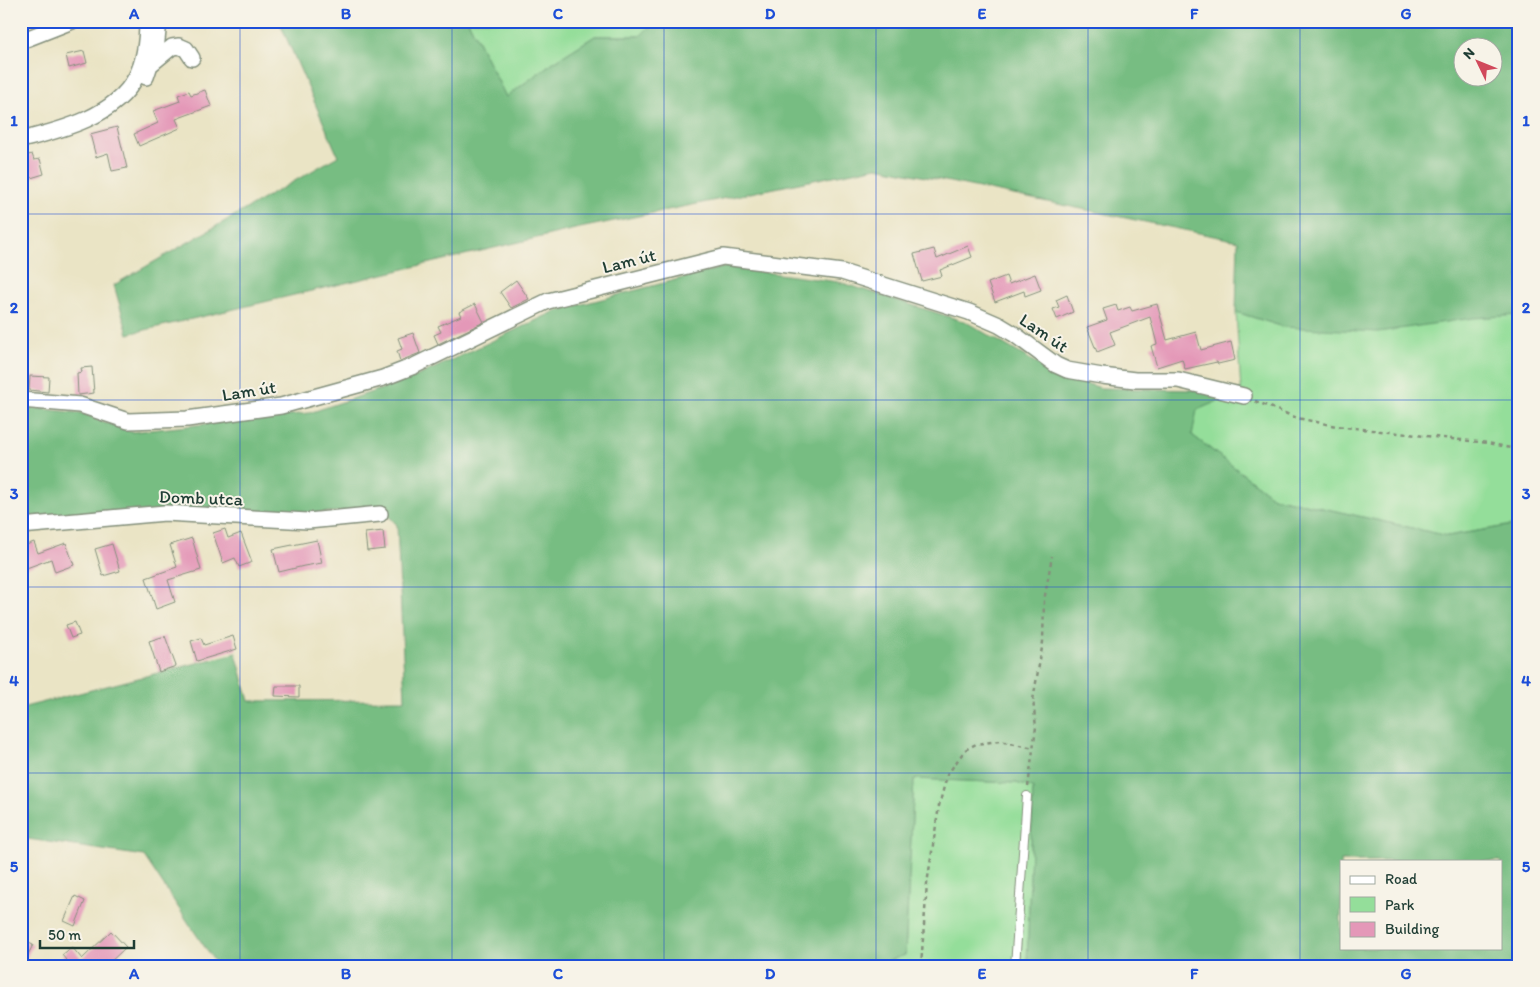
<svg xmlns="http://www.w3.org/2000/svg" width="1540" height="987" font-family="Itim,sans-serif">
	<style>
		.green { fill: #94de9a; stroke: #5a8e67 }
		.forest { fill: #77bd82; stroke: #4b7d5b; fill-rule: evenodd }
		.building { fill: #e498b8 }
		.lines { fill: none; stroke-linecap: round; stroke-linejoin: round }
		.service-casing { stroke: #84907c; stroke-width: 10 }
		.minor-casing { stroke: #84907c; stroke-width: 18 }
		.path { stroke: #84907c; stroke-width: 2.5; stroke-dasharray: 4 4; stroke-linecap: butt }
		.service { stroke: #fff; stroke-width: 8 }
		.minor { stroke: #fff; stroke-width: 15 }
		.grid { fill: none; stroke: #1d4ed8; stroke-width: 1; stroke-opacity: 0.55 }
		.labels { text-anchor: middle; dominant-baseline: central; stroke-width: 4; stroke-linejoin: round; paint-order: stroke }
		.street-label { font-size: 18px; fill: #1f3d34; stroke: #f7f3e8 }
		.neatline { fill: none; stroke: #1d4ed8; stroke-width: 2 }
		.grid-label { font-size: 16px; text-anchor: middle; font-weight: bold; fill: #1d4ed8 }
	</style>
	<rect width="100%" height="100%" fill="#f7f3e8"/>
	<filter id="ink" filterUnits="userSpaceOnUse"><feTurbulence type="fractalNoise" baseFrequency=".02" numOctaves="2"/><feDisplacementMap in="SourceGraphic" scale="10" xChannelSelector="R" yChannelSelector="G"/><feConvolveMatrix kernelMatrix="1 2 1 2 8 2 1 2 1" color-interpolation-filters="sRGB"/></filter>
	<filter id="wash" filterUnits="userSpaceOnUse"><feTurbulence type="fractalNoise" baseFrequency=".0096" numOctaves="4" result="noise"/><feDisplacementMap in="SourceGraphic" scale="20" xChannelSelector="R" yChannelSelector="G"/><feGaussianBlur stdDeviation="1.12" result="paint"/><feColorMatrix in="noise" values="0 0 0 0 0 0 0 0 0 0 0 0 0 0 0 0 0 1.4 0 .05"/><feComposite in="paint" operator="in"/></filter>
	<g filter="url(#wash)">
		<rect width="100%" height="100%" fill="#eae4c5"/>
		<!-- green -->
		<path class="green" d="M468,21H655L640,36H595L552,63L506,97Z
			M1236,312L1284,327L1519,315V524L1448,536L1273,497L1192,435L1196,410L1241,391Z
			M914,779L1016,783L1033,787L1027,966H887V961L905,955Z"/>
		<!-- forest -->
		<path class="forest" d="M279,21H468L506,97L552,63L595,36H640L655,21H1519V315L1473,318L1378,332L1284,327L1236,312L1238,241L877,167L575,229L128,334L114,285L338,156ZM1462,48H1492V78H1462Z
			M725,267L839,282L966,322L1055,374L1101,388L1241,391L1197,410L1192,435L1273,497L1448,536L1519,524V966H1027L1033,788L1016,783L914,779L905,955L888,961L887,966H220L214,961L144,856L21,838V708L236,653L249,701L405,700L397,525L383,510L21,525V417L23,407L81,413L131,432L309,413L411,379L556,311ZM1341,861H1501V948H1341Z"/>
		<g id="blocks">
			<!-- building -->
			<path class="building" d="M84,51L87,63L69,68L66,55Z
				M205,90L211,106L176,119L180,128L139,146L134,134L158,123L153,111L180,101L178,95L189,91L191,95Z
				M117,127L127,168L112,171L108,153L96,157L90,134Z
				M32,154L34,160L40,159L44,174L21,181V157Z
				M968,246L972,257L940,270L942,276L922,281L914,254L934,249L937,259Z
				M1035,274L1041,290L1025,296L1024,291L995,302L988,283L1006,276L1009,284Z
				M516,280L529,299L511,308L500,292Z
				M1067,295L1073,312L1057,319L1053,309L1059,307L1056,300Z
				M475,304L484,322L438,344L434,335L441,332L438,326L461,316L459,312Z
				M1157,304L1167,340L1196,332L1201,350L1231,342L1235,360L1218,364L1217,362L1185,369L1182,359L1157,367L1151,346L1157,344L1150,317L1110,332L1115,345L1097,352L1087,327L1107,320L1103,309L1116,305L1118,311L1130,307L1132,311Z
				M413,333L420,353L400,361L397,351L402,349L398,338Z
				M92,367L94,393L78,395L77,373L82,372L81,368Z
				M30,376L49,377L48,392L29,390Z
				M225,529L228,538L241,533L252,562L239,567L235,558L223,563L213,533Z
				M383,531L385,549L367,551L365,533Z
				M192,538L201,570L168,580L175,602L156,609L146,578L177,567L170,545Z
				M317,540L322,563L304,566L279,572L273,549Z
				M34,542L38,553L66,543L74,565L55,572L51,559L21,570V547Z
				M112,544L120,571L103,576L95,549Z
				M75,622L80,635L71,638L66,625Z
				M165,636L176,666L159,672L149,641Z
				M233,636L237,649L197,661L191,641L201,638L204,645Z
				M276,686H299V697L275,696Z
				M75,896L85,901L75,926L64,921Z
				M111,931L126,947L106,966H71L62,955L72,947L82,959Z
				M21,939L33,945L22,966H21Z"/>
		</g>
	</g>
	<g filter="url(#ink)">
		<use href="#blocks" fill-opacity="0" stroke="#84907c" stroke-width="1"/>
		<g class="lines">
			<defs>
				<path id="service" d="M1015,966L1027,796"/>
				<path id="minor" d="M21,41L72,21
					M155,60L159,21
					M146,77L150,65L172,47L179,46L186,49L192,58
					M21,140C61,130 115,117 136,77C145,60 147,40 147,21
					M21,400L80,405L128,421L187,419L281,406L383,378L414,366L548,301L723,257L842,272L969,312L999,325L1014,334L1056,365L1067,370L1102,376L1135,380H1178L1244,396
					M21,526L165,513L308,521L380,514"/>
			</defs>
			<!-- service casing -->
			<use href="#service" class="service-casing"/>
			<!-- minor casing -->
			<use href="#minor" class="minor-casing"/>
			<!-- path -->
			<path class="path" d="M1255,401L1297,418L1336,426L1488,443L1519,450
				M1028,787L1036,727L1033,700L1043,642L1044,601L1052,556
				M921,966L927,884L939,806L947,775L965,750L976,744L1000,741L1034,748"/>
			<!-- service -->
			<use href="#service" class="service"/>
			<!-- minor -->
			<use href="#minor" class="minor"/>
		</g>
	</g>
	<!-- grid -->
	<path class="grid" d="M240,21V966M452,21V966M664,21V966M876,21V966M1088,21V966M1300,21V966M21,214H1519M21,400H1519M21,587H1519M21,773H1519"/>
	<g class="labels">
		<!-- street labels -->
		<g class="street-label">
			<text transform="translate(629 261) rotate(-14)">Lam út</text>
			<text transform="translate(1044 333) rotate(34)">Lam út</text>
			<text transform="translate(249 391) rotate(-9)">Lam út</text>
			<text transform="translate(201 498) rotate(2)">Domb utca</text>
		</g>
	</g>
	<!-- margin -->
	<rect width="1540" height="987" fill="none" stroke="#f7f3e8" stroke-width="55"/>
	<!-- legend -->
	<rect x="1340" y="860" width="162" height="90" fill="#f7f3e8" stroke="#a1aaa0"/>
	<rect x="1350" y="876" width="25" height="8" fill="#ffffff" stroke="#a1aaa0"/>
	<text x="1385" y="884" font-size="15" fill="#1f3d34">Road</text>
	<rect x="1350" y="897" width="25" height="15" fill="#94de9a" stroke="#a1aaa0"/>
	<text x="1385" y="910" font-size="15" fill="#1f3d34">Park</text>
	<rect x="1350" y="922" width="25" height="15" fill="#e498b8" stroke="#a1aaa0"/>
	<text x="1385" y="934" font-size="15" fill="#1f3d34">Building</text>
	<!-- north arrow -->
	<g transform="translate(1478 62) rotate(313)"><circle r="24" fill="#f7f3e8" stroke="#a1aaa0"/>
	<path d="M0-4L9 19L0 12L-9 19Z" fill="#d1495b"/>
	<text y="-8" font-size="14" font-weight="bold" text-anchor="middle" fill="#1f3d34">N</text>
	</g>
	<!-- scale -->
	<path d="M40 940v8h94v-8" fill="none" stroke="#1f3d34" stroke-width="2.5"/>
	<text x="48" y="940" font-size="15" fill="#1f3d34" stroke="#f7f3e8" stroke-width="4" paint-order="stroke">50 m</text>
	<rect x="28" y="28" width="1484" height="932" class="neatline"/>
	<g class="grid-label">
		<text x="134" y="19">A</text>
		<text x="346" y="19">B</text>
		<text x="558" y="19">C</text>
		<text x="770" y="19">D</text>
		<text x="982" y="19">E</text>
		<text x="1194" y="19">F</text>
		<text x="1406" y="19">G</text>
		<text x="14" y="126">1</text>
		<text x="1526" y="126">1</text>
		<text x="14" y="313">2</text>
		<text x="1526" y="313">2</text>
		<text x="14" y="499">3</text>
		<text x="1526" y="499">3</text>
		<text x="14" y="686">4</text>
		<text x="1526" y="686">4</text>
		<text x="14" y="872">5</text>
		<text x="1526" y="872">5</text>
		<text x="134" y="979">A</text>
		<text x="346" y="979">B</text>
		<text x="558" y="979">C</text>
		<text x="770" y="979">D</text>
		<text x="982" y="979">E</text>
		<text x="1194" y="979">F</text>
		<text x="1406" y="979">G</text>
	</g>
</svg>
